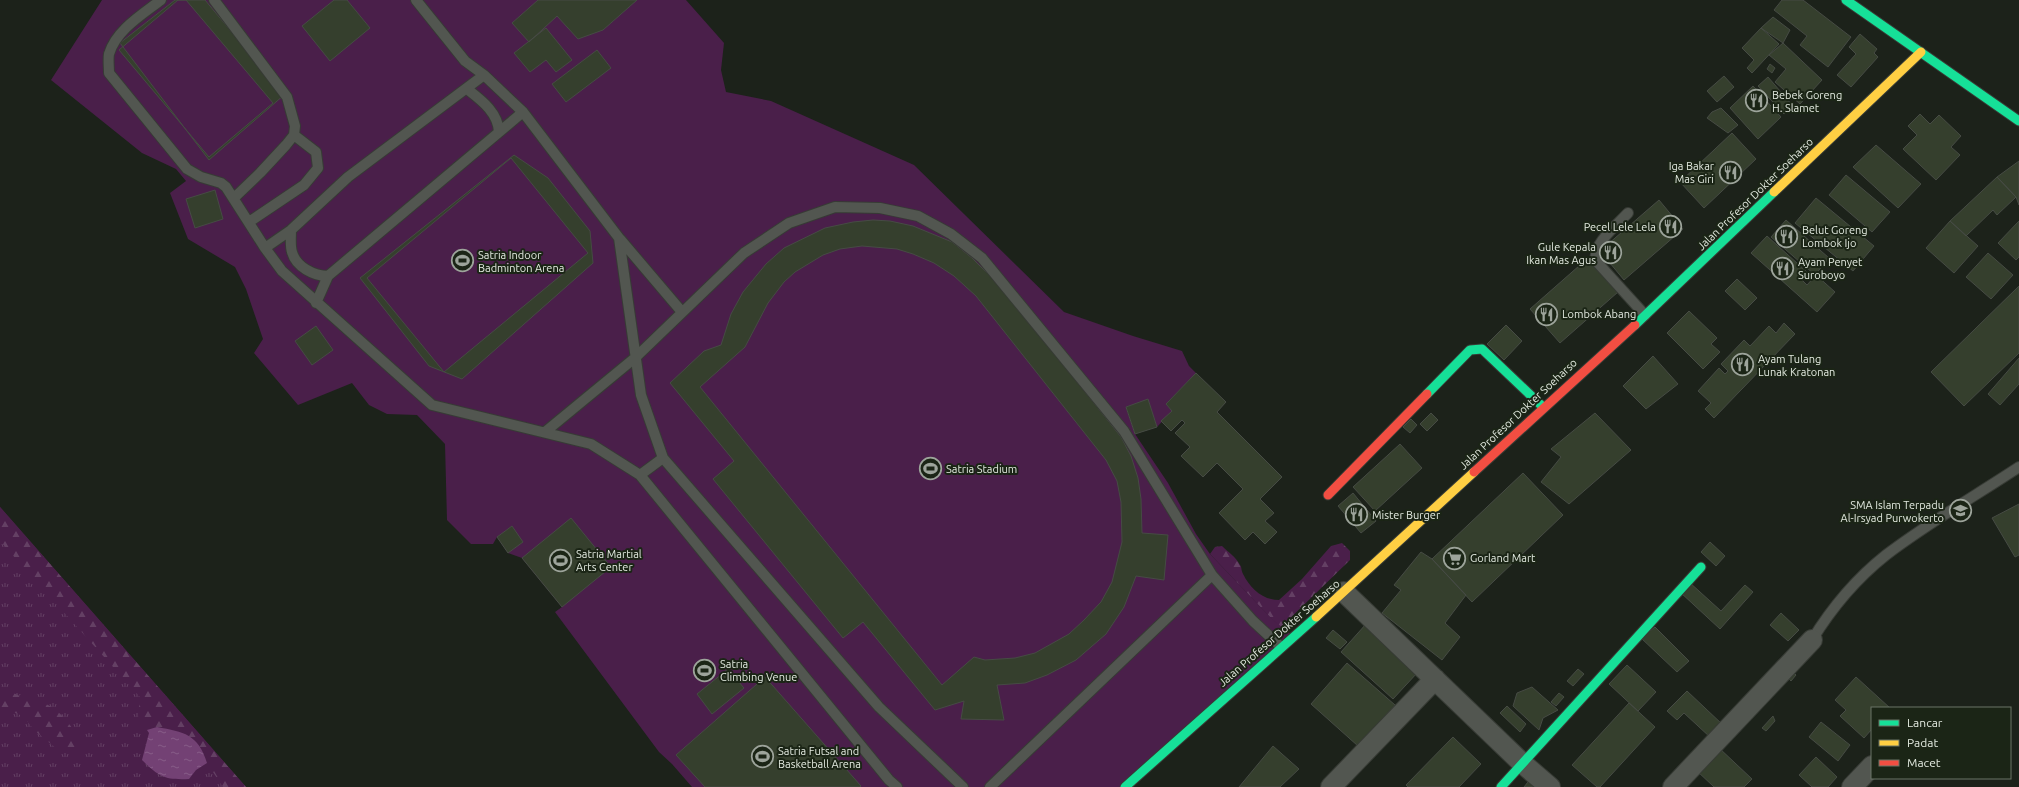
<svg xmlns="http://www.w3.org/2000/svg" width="2019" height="787" font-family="Ubuntu,sans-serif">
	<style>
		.grass { fill: url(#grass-tufts) }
		.forest { fill: url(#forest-firs) }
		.park { fill: #4a1f4a }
		.water { fill: url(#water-ripples) }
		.building { fill: #353f2d; stroke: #464b44; fill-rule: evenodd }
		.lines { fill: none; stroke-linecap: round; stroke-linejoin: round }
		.lane-casing { stroke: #373b35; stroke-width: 12 }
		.street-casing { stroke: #373b35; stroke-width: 22 }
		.fast-casing { stroke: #373b35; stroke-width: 11 }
		.slow-casing { stroke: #373b35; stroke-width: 11 }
		.jam-casing { stroke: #373b35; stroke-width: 11 }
		.lane { stroke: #525650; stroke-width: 10 }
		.street { stroke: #525650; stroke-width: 20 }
		.fast { stroke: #16e098; stroke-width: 9 }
		.slow { stroke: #ffcf43; stroke-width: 9 }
		.jam { stroke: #f24e42; stroke-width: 9 }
		.labels { text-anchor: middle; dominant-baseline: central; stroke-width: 4; stroke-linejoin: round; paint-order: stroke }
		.poi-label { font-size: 11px; fill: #e3eae0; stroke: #1b2516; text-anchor: start }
		.street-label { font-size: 11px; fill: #e3eae0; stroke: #1b2516 }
	</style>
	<defs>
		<pattern id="grass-tufts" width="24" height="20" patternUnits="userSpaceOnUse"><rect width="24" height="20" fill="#4a1f4a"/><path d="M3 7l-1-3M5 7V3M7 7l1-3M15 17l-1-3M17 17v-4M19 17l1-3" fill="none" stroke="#644064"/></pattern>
		<pattern id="forest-firs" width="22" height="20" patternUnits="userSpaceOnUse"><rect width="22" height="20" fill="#4a1f4a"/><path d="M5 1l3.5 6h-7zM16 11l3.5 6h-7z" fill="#644064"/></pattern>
		<pattern id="water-ripples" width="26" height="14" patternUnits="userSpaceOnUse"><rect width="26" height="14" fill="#734174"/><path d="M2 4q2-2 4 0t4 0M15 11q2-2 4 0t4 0" fill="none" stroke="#875d88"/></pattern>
	</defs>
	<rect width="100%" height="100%" fill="#1c221a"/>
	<!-- grass -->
	<path class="grass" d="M0,507L246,787H0Z"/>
	<!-- forest -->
	<path class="forest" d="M0,507L246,787H223L207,763L204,755L157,727L147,730L138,719L140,697L0,541Z
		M1342,543L1350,551V560L1280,628L1210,554L1215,547L1222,546C1228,552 1236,557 1240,565C1242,568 1241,570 1243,574C1250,588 1262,600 1279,600L1302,579L1331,546Z
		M0,685C13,697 30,696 46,704C62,711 73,729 82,743L76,754L57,749L35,731L23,716L0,707Z"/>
	<!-- park -->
	<path class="park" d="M102,0H686L724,43L721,70L726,92L771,101L914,165L1064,312L1133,336L1182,351L1189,366L1196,373L1166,404L1172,411L1157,427L1148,400L1126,407L1135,434L1168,483L1196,534L1210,554L1273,620L1291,634L1120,787H692L672,764L659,752L555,612L562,607L522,558L508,553L497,537L493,544H471L447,520L445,444L417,415L387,414L369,405L352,383L298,405L254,353L263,339L246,289L235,267L188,239L170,193L186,181L176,169L142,153L51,80Z"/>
	<!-- water -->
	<path class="water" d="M157,727C184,732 198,734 207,763L196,770L189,779C165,780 159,777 142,760L149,733L147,730Z"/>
	<!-- building -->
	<path class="building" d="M175,0H205L284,95L209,160L120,43Z
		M178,0H186L273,103L209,157L119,50Z
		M334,0H347L370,28L330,61L302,26Z
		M538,0H637L603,30L578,39L557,16L529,42L512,23Z
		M1782,0H1803L1851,37L1828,67L1800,45L1807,36L1774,10Z
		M1773,17L1790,30L1783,43L1761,28Z
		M546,28L572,60L556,72L546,60L530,72L514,53Z
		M1761,28L1779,44L1752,73L1747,68L1754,60L1742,48Z
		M1860,34L1877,49L1874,53L1878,57L1851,87L1837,75L1856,54L1849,47Z
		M1783,43L1822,80L1800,104L1775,82L1786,69L1769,55Z
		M597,50L611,68L566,102L552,84Z
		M1770,64L1775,68L1772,73L1767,69Z
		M1724,76L1734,87L1717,102L1707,91Z
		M1768,77L1793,106L1784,114L1758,86Z
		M1753,86L1781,117L1758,139L1730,108Z
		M1721,108L1738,125L1728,133L1707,118L1712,112Z
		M1920,114L1930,124L1939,115L1961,136L1951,147L1960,155L1936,180L1903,149L1917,135L1908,126Z
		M1732,133L1756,159L1704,208L1680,182Z
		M1876,145L1921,184L1898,208L1853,167Z
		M514,155L548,178L590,231L593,263L462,379L429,366L360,278Z
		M511,158L588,253L444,372L367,278Z
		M2019,161V205L2016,197L1997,177Z
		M1846,175L1890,212L1872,232L1829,195Z
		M1997,177L2016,197L1997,215L1993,210L1966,236L1950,221Z
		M215,190L223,219L195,228L186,199Z
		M1816,198L1874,246L1853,271L1795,223Z
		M1659,200L1683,229L1624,280L1600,251Z
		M873,220L890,221L913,226L952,242L972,258L1004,290L1121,437L1131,456L1138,478L1141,499L1142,533L1168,535L1164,580L1136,576L1124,607L1106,634L1076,660L1047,675L1025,683L997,685L1004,720L961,719L964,701L935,710L863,622L843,638L713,479L734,461L670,383L704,351L721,345L731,314L743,292L766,264L784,248L825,228L853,222ZM862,246L897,249L913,254L934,263L954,276L976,296L1106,460L1117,481L1121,502L1122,542L1112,582L1101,602L1084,620L1069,634L1035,653L1015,658L985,660L974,657L942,685L700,387L745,347L768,303L784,282L795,272L823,255L840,249Z
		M1786,220L1829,258L1815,275L1771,237Z
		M1950,221L1978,246L1954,273L1926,248Z
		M2019,221V257L2016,260L1998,243Z
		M1767,236L1808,273L1802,280L1807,285L1816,275L1835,292L1817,312L1751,253Z
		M1988,253L2013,275L1991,299L1966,277Z
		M1588,258L1618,292L1560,343L1530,309Z
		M1737,279L1757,298L1745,310L1725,291Z
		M2019,286V353L1964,406L1931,372Z
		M1689,311L1717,338L1711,344L1720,352L1703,369L1667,333Z
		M1784,323L1795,334L1714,418L1705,409L1711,403L1698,391L1719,368L1725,374L1728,371L1721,364L1744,340L1750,346L1769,326L1776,333Z
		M1506,325L1522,341L1504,360L1487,344Z
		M316,326L333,350L312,365L295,341Z
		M1653,356L1678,384L1646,409L1623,386Z
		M2019,358V384L2000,405L1988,394Z
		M1196,373L1226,402L1217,412L1282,477L1260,499L1274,513L1265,521L1277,532L1265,544L1253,532L1245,540L1219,513L1243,489L1217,463L1203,477L1181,456L1190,447L1175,433L1185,423L1182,420L1171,431L1161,421L1172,411L1166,404Z
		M1148,399L1157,427L1135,434L1126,407Z
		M1431,413L1438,420L1427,431L1420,424Z
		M1595,413L1631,450L1569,504L1541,482L1561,457L1551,449Z
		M1411,419L1417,425L1410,433L1403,427Z
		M1400,444L1422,468L1375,511L1353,487Z
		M1523,473L1563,515L1472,602L1432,559Z
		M1353,493L1376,521L1361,533L1338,506Z
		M2019,504V555L2015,557L1992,518Z
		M571,518L611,567L562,607L522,558Z
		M512,526L523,542L508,553L497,537Z
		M1710,542L1725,556L1716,566L1701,552Z
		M1421,552L1432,559L1466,595L1445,623L1460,637L1442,660L1382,613L1401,590L1394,585Z
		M1689,582L1721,611L1745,585L1753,592L1720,629L1680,592Z
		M1781,613L1799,630L1788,641L1770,625Z
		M1366,624L1418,672L1393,699L1341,652Z
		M1655,627L1689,661L1677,672L1641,638Z
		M1333,630L1347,642L1340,649L1326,638Z
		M1347,663L1395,705L1358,746L1311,704Z
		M1627,665L1656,692L1638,711L1609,684Z
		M728,669L744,688L712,714L697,694Z
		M1578,669L1584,674L1573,686L1567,681Z
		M1790,669L1796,675L1791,681L1785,675Z
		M765,677L861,786L860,787H705L676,755Z
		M1856,677L1890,708H1872V729L1864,738L1840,716L1846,710L1835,700Z
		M1532,687L1558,710L1543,718L1539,730L1513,706L1517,693Z
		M1687,691L1723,725L1711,738L1684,713L1677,720L1667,711Z
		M1559,693L1564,697L1556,706L1551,702Z
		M1629,703L1655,727L1600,787H1597L1572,765Z
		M1507,706L1526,724L1520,732L1500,713Z
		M1773,716L1775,721L1766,731L1762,728Z
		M1821,722L1850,745L1838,761L1809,737Z
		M1453,737L1481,764L1459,787H1408L1406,785Z
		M1273,746L1299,769L1280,787H1239Z
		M1718,747L1752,779L1744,787H1714L1696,770Z
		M1816,757L1837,777L1828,787H1812L1799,775Z
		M1532,777L1543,787H1524Z"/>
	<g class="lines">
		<defs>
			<path id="lane" d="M161,0C143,14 116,30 109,54C108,59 109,67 109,73L187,169L201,177L221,183L226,187L265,248L282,271L432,405L591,444L640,475L889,780L897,787
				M214,0L287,97L295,126L294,135L286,145L260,173L234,198
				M416,0L465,61L484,75L523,112L619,238L641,395L663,458L879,707L963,787
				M467,89C481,100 498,112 499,132
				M1628,213C1617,225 1592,244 1596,261L1645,315
				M249,222L304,185L318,168L316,152L294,135
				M291,230C291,237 290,246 292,252C296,267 314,276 328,276
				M620,239L682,312
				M265,248L291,230L348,177L484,75
				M316,303L328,276L523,112
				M545,432L636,357L744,253L789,223L835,207L880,208L918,216L951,234L982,258L1124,431L1212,575L1253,621L1281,647
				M640,475L663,458
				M1812,640C1831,609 1857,578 1886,555C1928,523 1975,496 2019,467
				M990,787L1212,575"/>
			<path id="street" d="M1344,592L1522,763L1550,787
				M1331,787L1435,679
				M1673,787L1812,640
				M1852,787L1872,766"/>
			<path id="fast" d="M1846,0L2019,121
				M1635,325L1774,192
				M1427,394L1470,350L1482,349L1543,407
				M1125,787L1316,617
				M1501,787L1701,567"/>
			<path id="slow" d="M1774,192L1921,52
				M1316,617L1474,472"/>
			<path id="jam" d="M1474,472L1635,325
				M1328,495L1427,394"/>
		</defs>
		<!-- lane casing -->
		<use href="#lane" class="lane-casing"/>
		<!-- street casing -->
		<use href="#street" class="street-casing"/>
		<!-- fast casing -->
		<use href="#fast" class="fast-casing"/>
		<!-- slow casing -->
		<use href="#slow" class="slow-casing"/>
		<!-- jam casing -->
		<use href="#jam" class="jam-casing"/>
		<!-- lane -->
		<use href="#lane" class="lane"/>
		<!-- street -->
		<use href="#street" class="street"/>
		<!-- fast -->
		<use href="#fast" class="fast"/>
		<!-- slow -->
		<use href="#slow" class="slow"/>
		<!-- jam -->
		<use href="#jam" class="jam"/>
	</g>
	<!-- icons -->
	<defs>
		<symbol id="restaurant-ring" viewBox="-11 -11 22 22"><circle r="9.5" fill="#1b2516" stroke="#9da49b" stroke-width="1.5"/><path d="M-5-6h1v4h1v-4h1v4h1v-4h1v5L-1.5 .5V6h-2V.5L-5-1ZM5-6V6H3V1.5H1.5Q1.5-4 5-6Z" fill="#9da49b"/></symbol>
		<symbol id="stadium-ring" viewBox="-11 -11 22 22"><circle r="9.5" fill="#1b2516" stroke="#9da49b" stroke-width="1.5"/><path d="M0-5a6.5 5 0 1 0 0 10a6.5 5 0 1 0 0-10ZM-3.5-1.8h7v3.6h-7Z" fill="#9da49b"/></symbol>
		<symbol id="school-ring" viewBox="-11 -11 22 22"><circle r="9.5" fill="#1b2516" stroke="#9da49b" stroke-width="1.5"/><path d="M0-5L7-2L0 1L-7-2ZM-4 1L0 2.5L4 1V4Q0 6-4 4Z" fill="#9da49b"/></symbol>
		<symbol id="supermarket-ring" viewBox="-11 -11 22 22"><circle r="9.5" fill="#1b2516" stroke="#9da49b" stroke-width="1.5"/><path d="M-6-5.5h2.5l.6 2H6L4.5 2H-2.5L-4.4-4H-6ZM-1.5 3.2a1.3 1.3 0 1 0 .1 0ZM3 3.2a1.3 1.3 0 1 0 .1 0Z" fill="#9da49b"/></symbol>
	</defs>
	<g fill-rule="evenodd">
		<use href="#restaurant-ring" x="1744" y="88" width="25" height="25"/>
		<use href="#restaurant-ring" x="1718" y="160" width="25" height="25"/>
		<use href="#restaurant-ring" x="1658" y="214" width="25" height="25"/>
		<use href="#restaurant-ring" x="1774" y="224" width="25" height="25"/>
		<use href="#restaurant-ring" x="1598" y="240" width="25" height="25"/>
		<use href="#stadium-ring" x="450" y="248" width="25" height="25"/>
		<use href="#restaurant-ring" x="1770" y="256" width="25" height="25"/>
		<use href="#restaurant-ring" x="1534" y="302" width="25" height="25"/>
		<use href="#restaurant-ring" x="1730" y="352" width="25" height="25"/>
		<use href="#stadium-ring" x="918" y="456" width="25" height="25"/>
		<use href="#school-ring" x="1948" y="498" width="25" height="25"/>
		<use href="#restaurant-ring" x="1344" y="502" width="25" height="25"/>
		<use href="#supermarket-ring" x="1442" y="546" width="25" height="25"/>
		<use href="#stadium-ring" x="548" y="548" width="25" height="25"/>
		<use href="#stadium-ring" x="692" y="658" width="25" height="25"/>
		<use href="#stadium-ring" x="750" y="744" width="25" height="25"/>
	</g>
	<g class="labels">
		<!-- poi labels -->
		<g class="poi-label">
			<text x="1772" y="95">Bebek Goreng<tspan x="1772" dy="13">H. Slamet</tspan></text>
			<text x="1714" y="166" text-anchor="end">Iga Bakar<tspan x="1714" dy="13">Mas Giri</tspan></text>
			<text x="1656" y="227" text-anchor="end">Pecel Lele Lela</text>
			<text x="1802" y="230">Belut Goreng<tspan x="1802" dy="13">Lombok Ijo</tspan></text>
			<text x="1596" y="247" text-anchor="end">Gule Kepala<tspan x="1596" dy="13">Ikan Mas Agus</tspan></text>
			<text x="478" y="255">Satria Indoor<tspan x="478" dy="13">Badminton Arena</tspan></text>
			<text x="1798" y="262">Ayam Penyet<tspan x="1798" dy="13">Suroboyo</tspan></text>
			<text x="1562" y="314">Lombok Abang</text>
			<text x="1758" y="359">Ayam Tulang<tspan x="1758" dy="13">Lunak Kratonan</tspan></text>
			<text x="946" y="469">Satria Stadium</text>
			<text x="1944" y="505" text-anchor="end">SMA Islam Terpadu<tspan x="1944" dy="13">Al-Irsyad Purwokerto</tspan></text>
			<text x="1372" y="515">Mister Burger</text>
			<text x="576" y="554">Satria Martial<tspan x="576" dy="13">Arts Center</tspan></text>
			<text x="1470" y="558">Gorland Mart</text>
			<text x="720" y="664">Satria<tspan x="720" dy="13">Climbing Venue</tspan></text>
			<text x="778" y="751">Satria Futsal and<tspan x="778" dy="13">Basketball Arena</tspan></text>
		</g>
		<!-- street labels -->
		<g class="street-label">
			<text transform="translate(1755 194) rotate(-44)">Jalan Profesor Dokter Soeharso</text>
			<text transform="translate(1518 414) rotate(-43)">Jalan Profesor Dokter Soeharso</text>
			<text transform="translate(1279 633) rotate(-41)">Jalan Profesor Dokter Soeharso</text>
		</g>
	</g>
	<!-- legend -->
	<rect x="1871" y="707" width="140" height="72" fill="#1b2516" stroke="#6b7467"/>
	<rect x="1879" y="720" width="20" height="6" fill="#16e098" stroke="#6b7467"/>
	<text x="1907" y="727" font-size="12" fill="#e3eae0">Lancar</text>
	<rect x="1879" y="740" width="20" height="6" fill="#ffcf43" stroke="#6b7467"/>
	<text x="1907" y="747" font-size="12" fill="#e3eae0">Padat</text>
	<rect x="1879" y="760" width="20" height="6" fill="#f24e42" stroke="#6b7467"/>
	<text x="1907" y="767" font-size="12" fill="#e3eae0">Macet</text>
</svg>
